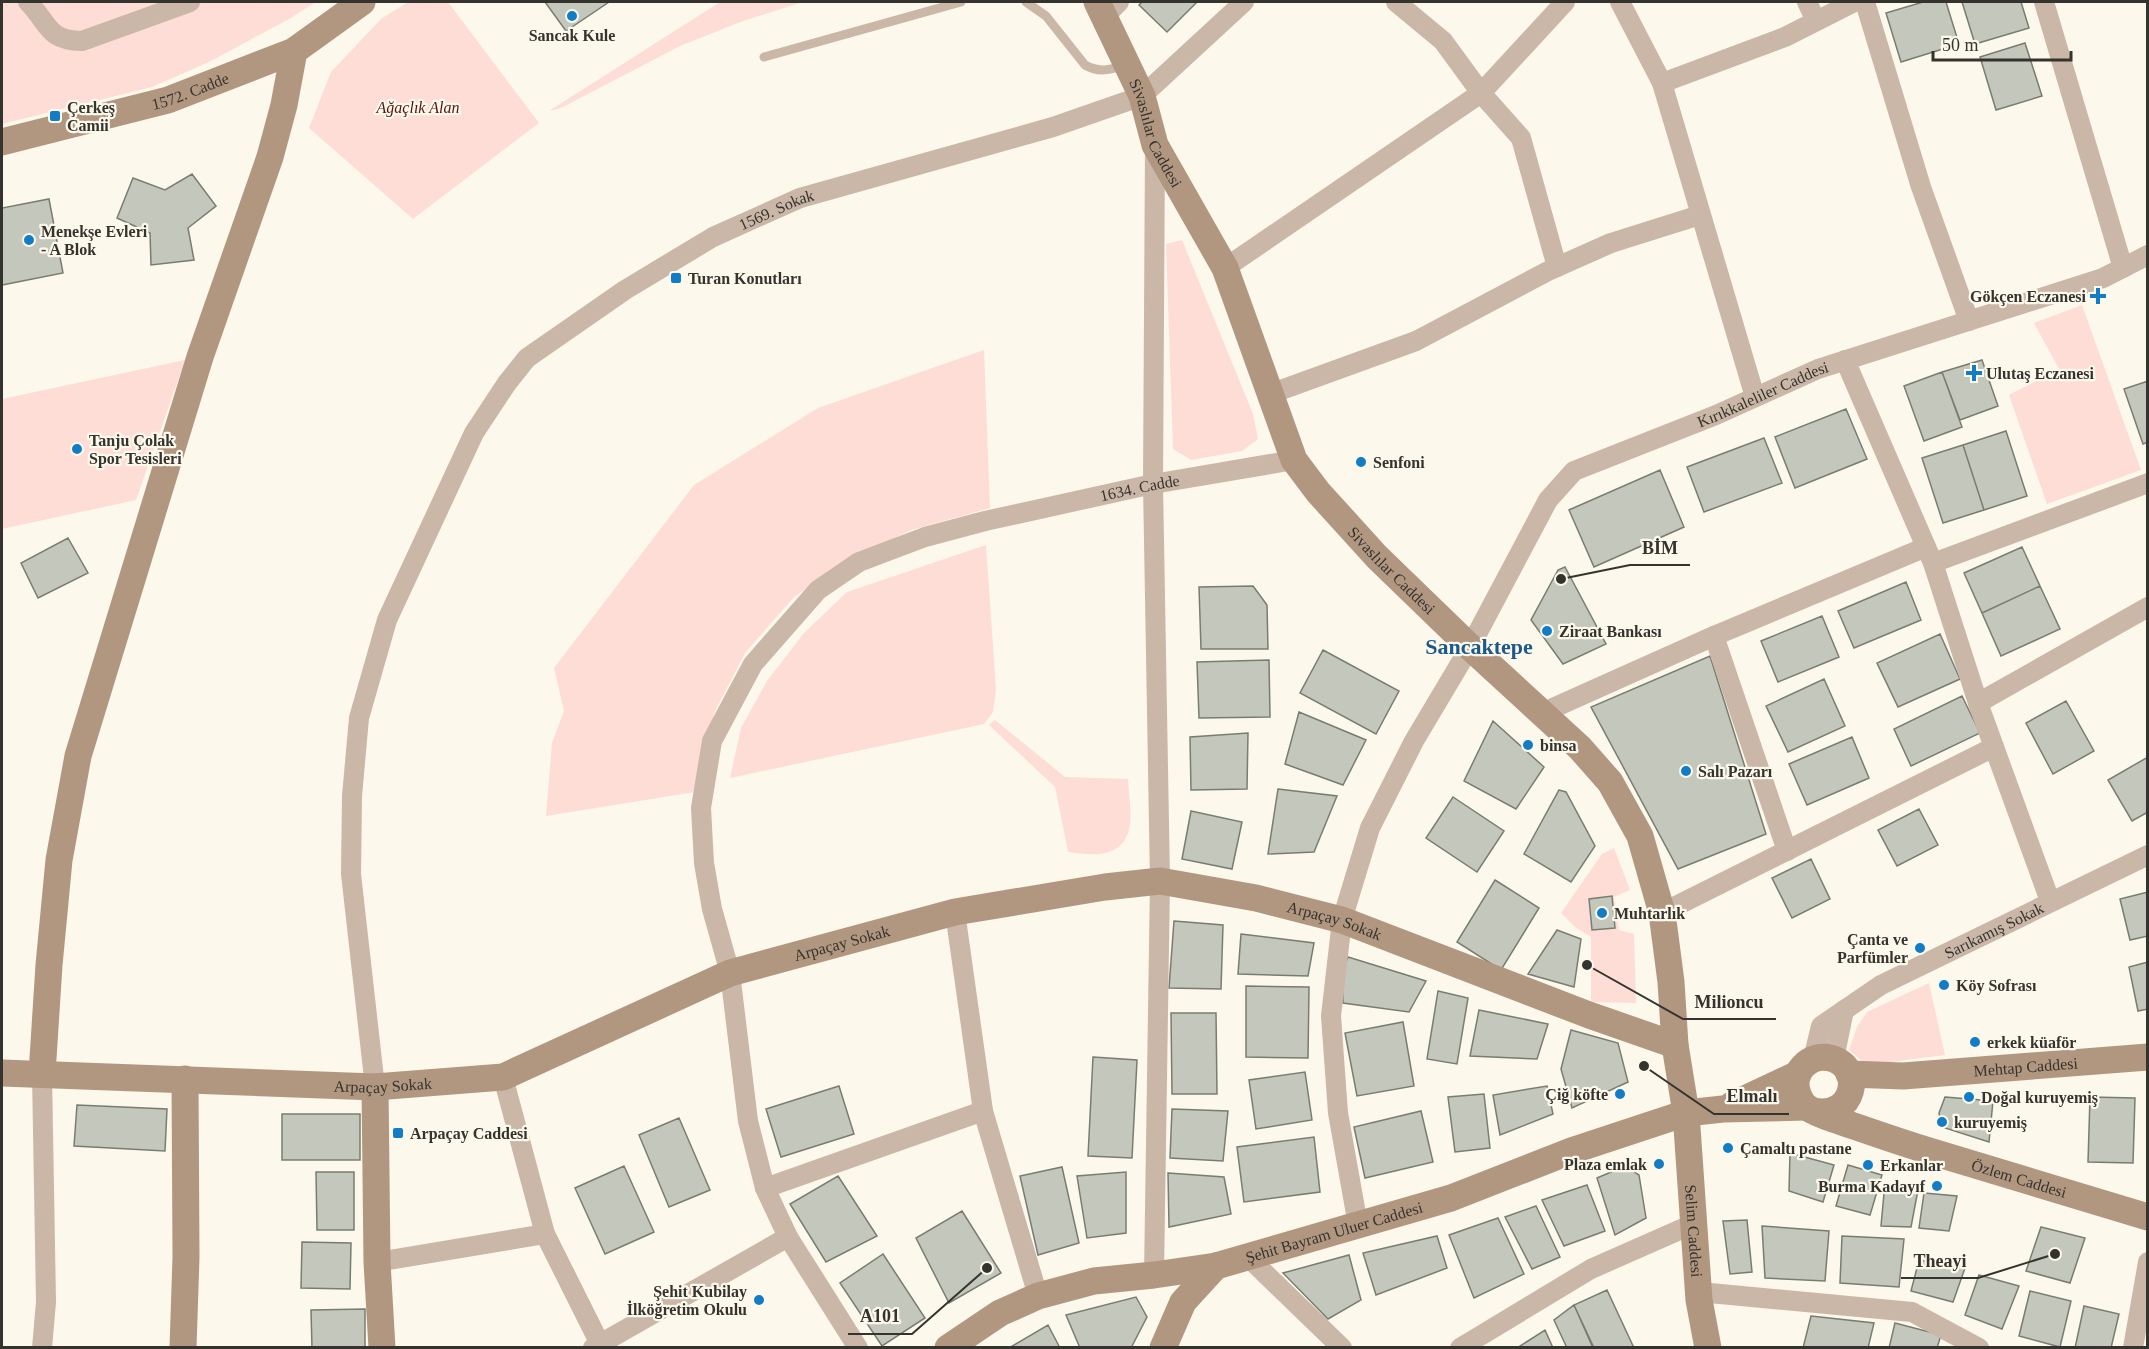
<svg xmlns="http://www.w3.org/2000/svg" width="2149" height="1349" font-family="Georgia,serif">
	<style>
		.green { fill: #fdddd6 }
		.building { fill: #c4c8bc; stroke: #797d71; stroke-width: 1.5 }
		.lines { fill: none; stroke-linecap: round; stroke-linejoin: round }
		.lane { stroke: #cab7a7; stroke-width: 9 }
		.street { stroke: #cab7a7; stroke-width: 20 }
		.secondary { stroke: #b29780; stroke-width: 27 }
		.poi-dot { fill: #127cc7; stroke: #fcf8eb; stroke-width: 2 }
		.labels { text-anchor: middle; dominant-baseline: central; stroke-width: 4.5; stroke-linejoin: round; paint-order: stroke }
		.poi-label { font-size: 16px; font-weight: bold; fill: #35332e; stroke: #fcf8eb; text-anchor: start }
		.street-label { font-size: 16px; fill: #35332e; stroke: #fcf8eb }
		.park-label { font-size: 16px; font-style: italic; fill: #56150c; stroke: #fcf8eb }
		.district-label { font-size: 22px; font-weight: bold; fill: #1c5989; stroke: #fcf8eb }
		.leader { fill: none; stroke: #35332e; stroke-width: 2 }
		.callout-dot { fill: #35332e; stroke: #fcf8eb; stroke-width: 2 }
		.callout-label { font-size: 18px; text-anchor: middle; font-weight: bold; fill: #35332e; stroke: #fcf8eb; stroke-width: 4.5; stroke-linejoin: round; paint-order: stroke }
	</style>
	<rect width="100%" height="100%" fill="#fcf8eb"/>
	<!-- green -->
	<path class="green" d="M2,2H316L289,19L209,62L152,87L2,124Z
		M408,2H448L539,123L413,219L309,128L331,72L381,19Z
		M720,2H803L743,21L680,46L561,108L549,111Z
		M1182,240L1253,414L1258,439L1242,451L1191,460L1173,449L1166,244Z
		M2082,305L2141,470L2047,504L2009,395L2059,369L2034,323Z
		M984,350L990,508L911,530L839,566L794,597L745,653L715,711L700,758L695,792L546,816L552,743L564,711L554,668L694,485L818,408Z
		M185,360L136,500L2,529V399Z
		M986,545L996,690L993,712L984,724L730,778L741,728L767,681L804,633L847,592Z
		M995,720L1065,777L1128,779C1129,806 1140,844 1106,853C1095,856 1079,853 1068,852L1055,787L989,725Z
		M1614,848L1630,890L1614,897L1619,930L1634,934L1636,1003L1591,1002V937L1575,927L1561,913L1602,854Z
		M1929,983L1945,1055L1867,1065L1849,1050L1857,1027L1867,1012Z"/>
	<!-- building -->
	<path class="building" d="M545,2H609L566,31Z
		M1142,2H1197L1167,32L1139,5Z
		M1923,2H1946L1959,44L1901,62L1886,13Z
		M1962,2H2021L2029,28L1975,44Z
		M2025,43L2042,96L1996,110L1980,57Z
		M192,174L216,206L188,228L194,260L151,265L150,233L117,218L133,178L165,190Z
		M49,199L63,273L2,285V208Z
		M1982,360L1998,406L1960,420L1942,372Z
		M1942,372L1962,427L1924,441L1904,386Z
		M2148,381V442L2143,444L2124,389Z
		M1846,409L1867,459L1795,488L1775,437Z
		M2006,431L2027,496L1984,510L1963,445Z
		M1764,438L1782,483L1704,512L1687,467Z
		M1963,445L1984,510L1943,523L1922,458Z
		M1660,470L1684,527L1594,567L1569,510Z
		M68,538L88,573L38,598L21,563Z
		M2022,547L2040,586L1982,613L1964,573Z
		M1565,567L1606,644L1563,664L1531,620L1558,570Z
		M1906,582L1921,620L1854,648L1838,611Z
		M1253,586L1267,605L1268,649H1201L1199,587Z
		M2040,586L2060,629L2001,656L1982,613Z
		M1822,616L1839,657L1778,682L1761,641Z
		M1940,634L1960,679L1898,707L1877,663Z
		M1323,650L1399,691L1376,734L1300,693Z
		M1710,656L1766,834L1678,869L1591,707Z
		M1269,660L1270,717L1199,718L1197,662Z
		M1824,679L1845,726L1788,752L1766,706Z
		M1962,696L1980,733L1911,766L1894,729Z
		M2066,701L2094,751L2053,774L2026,723Z
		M1299,712L1366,740L1343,785L1285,764Z
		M1493,721L1544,767L1516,809L1464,781Z
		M1248,733L1247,789L1191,790L1190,737Z
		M1852,737L1869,778L1807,805L1789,764Z
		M2148,757V812L2132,821L2108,780Z
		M1278,789L1337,796L1314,852L1268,854Z
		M1559,790L1566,792L1595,846L1571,882L1524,854Z
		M1453,797L1504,831L1477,872L1426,838Z
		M1919,809L1938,845L1897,866L1878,830Z
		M1191,811L1242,822L1232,869L1182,859Z
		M1811,859L1830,899L1792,918L1772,878Z
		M1495,880L1539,908L1501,970L1457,942Z
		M2148,892V936L2130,940L2120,899Z
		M1612,896L1615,928L1592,930L1589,899Z
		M1174,921L1223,925L1221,989L1169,988Z
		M1557,930L1581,939L1574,987L1528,974Z
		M1241,934L1314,943L1308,976L1238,974Z
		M1348,957L1426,981L1409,1012L1343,1003L1342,973Z
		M2148,962V1009L2138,1011L2129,967Z
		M1246,986L1309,987L1308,1058L1246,1057Z
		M1438,991L1468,998L1457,1064L1427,1059Z
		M1479,1010L1548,1024L1537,1059L1470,1056Z
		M1171,1013H1216L1217,1094H1172Z
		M1403,1022L1414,1086L1357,1096L1345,1033Z
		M1571,1030L1618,1043L1628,1082L1572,1108L1561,1069Z
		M1093,1057L1137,1060L1132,1158L1088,1156Z
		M1305,1072L1312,1120L1256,1129L1249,1080Z
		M839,1086L854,1134L781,1157L766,1109Z
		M1547,1086L1553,1114L1500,1135L1493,1095Z
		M1484,1094L1490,1148L1455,1152L1448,1097Z
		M1945,1097L1993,1101L1989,1142L1942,1127L1939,1113Z
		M2090,1097L2135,1098L2133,1163L2088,1162Z
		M77,1105L167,1109L165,1151L74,1146Z
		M1172,1109L1228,1111L1223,1161L1170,1158Z
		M1421,1111L1433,1162L1365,1178L1354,1127Z
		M282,1114H360V1160H282Z
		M679,1118L710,1190L669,1207L639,1135Z
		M1314,1137L1320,1192L1244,1202L1237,1147Z
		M1790,1153L1834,1165L1823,1202L1789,1191Z
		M1848,1165L1882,1175L1870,1215L1836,1206Z
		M624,1166L654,1232L605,1254L575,1188Z
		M1625,1166L1639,1175L1646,1218L1615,1235L1597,1178Z
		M1062,1167L1079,1243L1038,1255L1020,1176Z
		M316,1172H354V1230H317Z
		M1126,1172V1233L1087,1238L1077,1176Z
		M1168,1173L1224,1177L1231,1214L1169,1227Z
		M838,1176L877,1236L826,1262L790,1204Z
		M1885,1183L1918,1190L1911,1227L1881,1226Z
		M1587,1185L1605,1231L1564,1246L1542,1200Z
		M1924,1193L1957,1196L1949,1231L1919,1228Z
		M1536,1206L1560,1257L1532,1269L1505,1217Z
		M962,1211L1001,1273L949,1303L916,1238Z
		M1498,1218L1524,1274L1474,1298L1449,1235Z
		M1747,1220L1752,1272L1730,1274L1723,1221Z
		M1762,1226L1829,1231L1825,1281L1765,1278Z
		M2041,1227L2085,1238L2070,1283L2026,1271Z
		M1437,1236L1447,1268L1376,1295L1363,1253Z
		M1842,1236L1904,1239L1899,1287L1840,1283Z
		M302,1242L351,1243L350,1289L301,1288Z
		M883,1254L925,1318L882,1346L840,1283Z
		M1349,1255L1361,1300L1328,1319L1283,1273Z
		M1919,1260L1965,1268L1953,1302L1911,1291Z
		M1979,1275L2019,1286L2002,1329L1965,1315Z
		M1607,1290L1634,1348H1594L1574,1305Z
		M2030,1291L2071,1301L2060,1347L2019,1336Z
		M1136,1297L1147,1317L1131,1348H1080L1066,1315Z
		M1574,1305L1593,1348H1567L1554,1320Z
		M2084,1306L2119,1314L2111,1348H2075Z
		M365,1309V1348H312L311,1310Z
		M1811,1316L1874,1323L1868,1348H1803Z
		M1895,1323L1941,1335L1937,1348H1889Z
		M1048,1325L1060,1348H1009Z
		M1545,1330L1553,1348H1517Z"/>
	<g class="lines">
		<!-- lane -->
		<path class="lane" d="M1026,2L1046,16L1085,65C1099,73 1110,70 1125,65
			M764,57L961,2"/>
		<!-- street -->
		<g class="street">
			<path d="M28,2C49,23 46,40 82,41L190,2"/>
			<path d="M1396,2L1443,41L1481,93L1521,138L1557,267"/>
			<path d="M1620,2L1662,83L1755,397"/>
			<path d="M1807,2L1816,21"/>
			<path d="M1865,2L1921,187L1969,321"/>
			<path d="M2044,2L2123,268"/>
			<path d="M1104,17L1119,2"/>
			<path d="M1662,83L1785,37L1854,2"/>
			<path d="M1225,268L1481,93L1565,2"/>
			<path d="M1845,360L1933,563L1978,703L2050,901"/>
			<path d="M1270,394L1416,341L1550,270L1611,243L1700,215"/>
			<path d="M1933,563L2148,483"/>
			<path d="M1714,636L1787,851"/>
			<path d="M1978,703L2148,607"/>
			<path d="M1542,713L1714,636L1926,547"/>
			<path d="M955,912L983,1111L1038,1296"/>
			<path d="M1662,913L1994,747"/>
			<path id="s1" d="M1813,1059L1821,1026L1881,985L2148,855"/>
			<path d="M1834,1059L1844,1010"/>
			<path d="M503,1077L545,1234L600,1344"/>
			<path id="s2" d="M375,1087L351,874L352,796L359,718L387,620L474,433L507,383L527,358L625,290L713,237L800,198L1053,127L1142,96L1244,2"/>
			<path d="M765,1188L983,1111"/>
			<path id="s3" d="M1358,1225L1338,1113L1331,1016L1342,920L1370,828L1414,741L1470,647L1548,500L1574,471L1716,415L1818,369L2103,278L2148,255"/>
			<path d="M1247,1256L1342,1348"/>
			<path d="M377,1262L545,1234"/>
			<path d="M1154,1275L1160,881L1153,484L1155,147"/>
			<path d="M1699,1292L1912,1312L1979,1348"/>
			<path d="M42,1348L46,1302L42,1074"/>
			<path d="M593,1348L788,1237"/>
			<path id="s4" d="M858,1348L788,1237L765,1188L748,1121L730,973L712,909L704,863L701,808L712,741L753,664L818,590L859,562L925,537L985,521L1153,484L1294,460"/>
			<path d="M1460,1348L1591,1269L1693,1224"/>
			<path d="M2133,1348L2148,1262"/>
		</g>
		<!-- secondary -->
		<g class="secondary">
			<path id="s5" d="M1097,2L1142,96L1155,145L1225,268L1294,460L1318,492L1377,557L1470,647L1580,748L1610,782L1640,836L1662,913L1671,982L1675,1045L1686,1113L1699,1300L1708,1348"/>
			<path id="s6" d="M2,142L168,100L294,51L362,2"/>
			<path id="s7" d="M2,1073L375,1087L503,1077L730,973L955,912L1105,887L1160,881L1256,898L1342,920L1589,1015L1675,1045"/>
			<path d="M42,1074L49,965L59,860L78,756L200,357L270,157L284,105L294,51"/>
			<path id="s8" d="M1849,1074L1903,1076L2148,1057"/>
			<path d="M375,1087L377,1262L382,1348"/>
			<path d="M1732,1105L1798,1074"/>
			<path id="s9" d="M1813,1111C1854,1120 1866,1067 1830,1058C1809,1053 1790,1073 1798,1094C1800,1100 1803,1105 1808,1108C1818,1115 1831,1118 1842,1122C1871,1132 1899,1142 1929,1151C2002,1173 2075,1195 2148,1217"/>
			<path d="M183,1348L186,1257L185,1079"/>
			<path id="s10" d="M948,1348L1000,1313L1038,1296L1094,1281L1154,1275L1216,1266L1451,1198L1571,1151L1686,1113L1723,1109L1806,1107"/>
			<path d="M1163,1348L1183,1302L1216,1266"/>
		</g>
	</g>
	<!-- markers -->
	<g class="poi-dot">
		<circle cx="572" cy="16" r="6"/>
		<rect x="49" y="110" width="12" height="12" rx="3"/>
		<circle cx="29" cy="240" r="6"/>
		<rect x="670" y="272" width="12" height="12" rx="3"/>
		<path d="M2095 287h6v6h6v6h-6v6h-6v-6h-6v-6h6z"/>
		<path d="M1971 364h6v6h6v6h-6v6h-6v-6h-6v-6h6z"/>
		<circle cx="77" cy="449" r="6"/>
		<circle cx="1361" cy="462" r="6"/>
		<circle cx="1547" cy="631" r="6"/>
		<circle cx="1528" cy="745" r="6"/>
		<circle cx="1686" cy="771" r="6"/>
		<circle cx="1602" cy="913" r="6"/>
		<circle cx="1920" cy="948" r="6"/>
		<circle cx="1944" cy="985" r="6"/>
		<circle cx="1975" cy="1042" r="6"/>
		<circle cx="1620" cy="1094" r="6"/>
		<circle cx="1969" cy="1097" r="6"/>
		<circle cx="1942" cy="1122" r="6"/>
		<rect x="392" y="1127" width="12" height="12" rx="3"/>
		<circle cx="1728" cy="1148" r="6"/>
		<circle cx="1659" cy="1164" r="6"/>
		<circle cx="1868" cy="1165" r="6"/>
		<circle cx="1937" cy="1186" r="6"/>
		<circle cx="759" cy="1300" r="6"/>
	</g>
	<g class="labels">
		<!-- poi labels -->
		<g class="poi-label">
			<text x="572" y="35" text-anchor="middle">Sancak Kule</text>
			<text x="67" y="107">Çerkeş<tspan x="67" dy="18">Camii</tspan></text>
			<text x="41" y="231">Menekşe Evleri<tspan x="41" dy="18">- A Blok</tspan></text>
			<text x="688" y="278">Turan Konutları</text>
			<text x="2086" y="296" text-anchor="end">Gökçen Eczanesi</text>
			<text x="1986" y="373">Ulutaş Eczanesi</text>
			<text x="89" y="440">Tanju Çolak<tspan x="89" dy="18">Spor Tesisleri</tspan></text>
			<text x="1373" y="462">Senfoni</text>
			<text x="1559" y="631">Ziraat Bankası</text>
			<text x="1540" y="745">binsa</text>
			<text x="1698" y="771">Salı Pazarı</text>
			<text x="1614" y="913">Muhtarlık</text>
			<text x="1908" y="939" text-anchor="end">Çanta ve<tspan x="1908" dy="18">Parfümler</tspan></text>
			<text x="1956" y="985">Köy Sofrası</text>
			<text x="1987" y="1042">erkek küaför</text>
			<text x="1608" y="1094" text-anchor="end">Çiğ köfte</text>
			<text x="1981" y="1097">Doğal kuruyemiş</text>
			<text x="1954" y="1122">kuruyemiş</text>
			<text x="410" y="1133">Arpaçay Caddesi</text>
			<text x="1740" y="1148">Çamaltı pastane</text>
			<text x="1647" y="1164" text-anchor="end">Plaza emlak</text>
			<text x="1880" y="1165">Erkanlar</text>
			<text x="1925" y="1186" text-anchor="end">Burma Kadayıf</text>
			<text x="747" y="1291" text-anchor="end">Şehit Kubilay<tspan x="747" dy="18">İlköğretim Okulu</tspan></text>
		</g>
		<!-- street labels -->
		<g class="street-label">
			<text stroke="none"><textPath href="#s6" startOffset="195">1572. Cadde</textPath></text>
			<text stroke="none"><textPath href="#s5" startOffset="144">Sivaslılar Caddesi</textPath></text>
			<text stroke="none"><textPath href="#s2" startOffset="1062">1569. Sokak</textPath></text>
			<text stroke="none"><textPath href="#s3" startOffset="1020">Kırıkkaleliler Caddesi</textPath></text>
			<text stroke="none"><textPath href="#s4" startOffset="1166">1634. Cadde</textPath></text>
			<text stroke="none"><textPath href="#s5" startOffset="648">Sivaslılar Caddesi</textPath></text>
			<text stroke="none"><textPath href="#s7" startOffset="1371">Arpaçay Sokak</textPath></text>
			<text stroke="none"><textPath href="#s1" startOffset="232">Sarıkamış Sokak</textPath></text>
			<text stroke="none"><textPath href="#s7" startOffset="867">Arpaçay Sokak</textPath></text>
			<text stroke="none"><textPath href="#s8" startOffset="177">Mehtap Caddesi</textPath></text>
			<text stroke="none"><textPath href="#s7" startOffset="381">Arpaçay Sokak</textPath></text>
			<text stroke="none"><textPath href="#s9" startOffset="390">Özlem Caddesi</textPath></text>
			<text stroke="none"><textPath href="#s5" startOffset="1414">Selim Caddesi</textPath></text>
			<text stroke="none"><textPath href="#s10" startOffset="408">Şehit Bayram Uluer Caddesi</textPath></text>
		</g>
		<!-- park labels -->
		<g class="park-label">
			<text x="418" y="107">Ağaçlık Alan</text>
		</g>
		<!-- district labels -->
		<g class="district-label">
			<text x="1479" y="646">Sancaktepe</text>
		</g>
	</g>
	<!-- callouts -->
	<path class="leader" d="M1561 579L1630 565H1690M1587 965L1683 1019H1776M1644 1066L1714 1114H1789M2055 1254L1978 1278H1901M987 1268L912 1334H848"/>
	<g class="callout-dot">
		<circle cx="1561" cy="579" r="6"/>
		<circle cx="1587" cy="965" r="6"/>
		<circle cx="1644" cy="1066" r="6"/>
		<circle cx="2055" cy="1254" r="6"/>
		<circle cx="987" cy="1268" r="6"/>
	</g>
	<g class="callout-label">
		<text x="1660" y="554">BİM</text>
		<text x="1729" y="1008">Milioncu</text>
		<text x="1752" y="1102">Elmalı</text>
		<text x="1940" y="1267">Theayi</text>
		<text x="880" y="1322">A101</text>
	</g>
	<!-- border -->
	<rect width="2149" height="1349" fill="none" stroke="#35332e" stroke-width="6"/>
	<!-- scale -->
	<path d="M1933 51v9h138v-9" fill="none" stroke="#35332e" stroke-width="3"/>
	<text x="1942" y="51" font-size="18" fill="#35332e" stroke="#fcf8eb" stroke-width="4.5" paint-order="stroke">50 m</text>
</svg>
